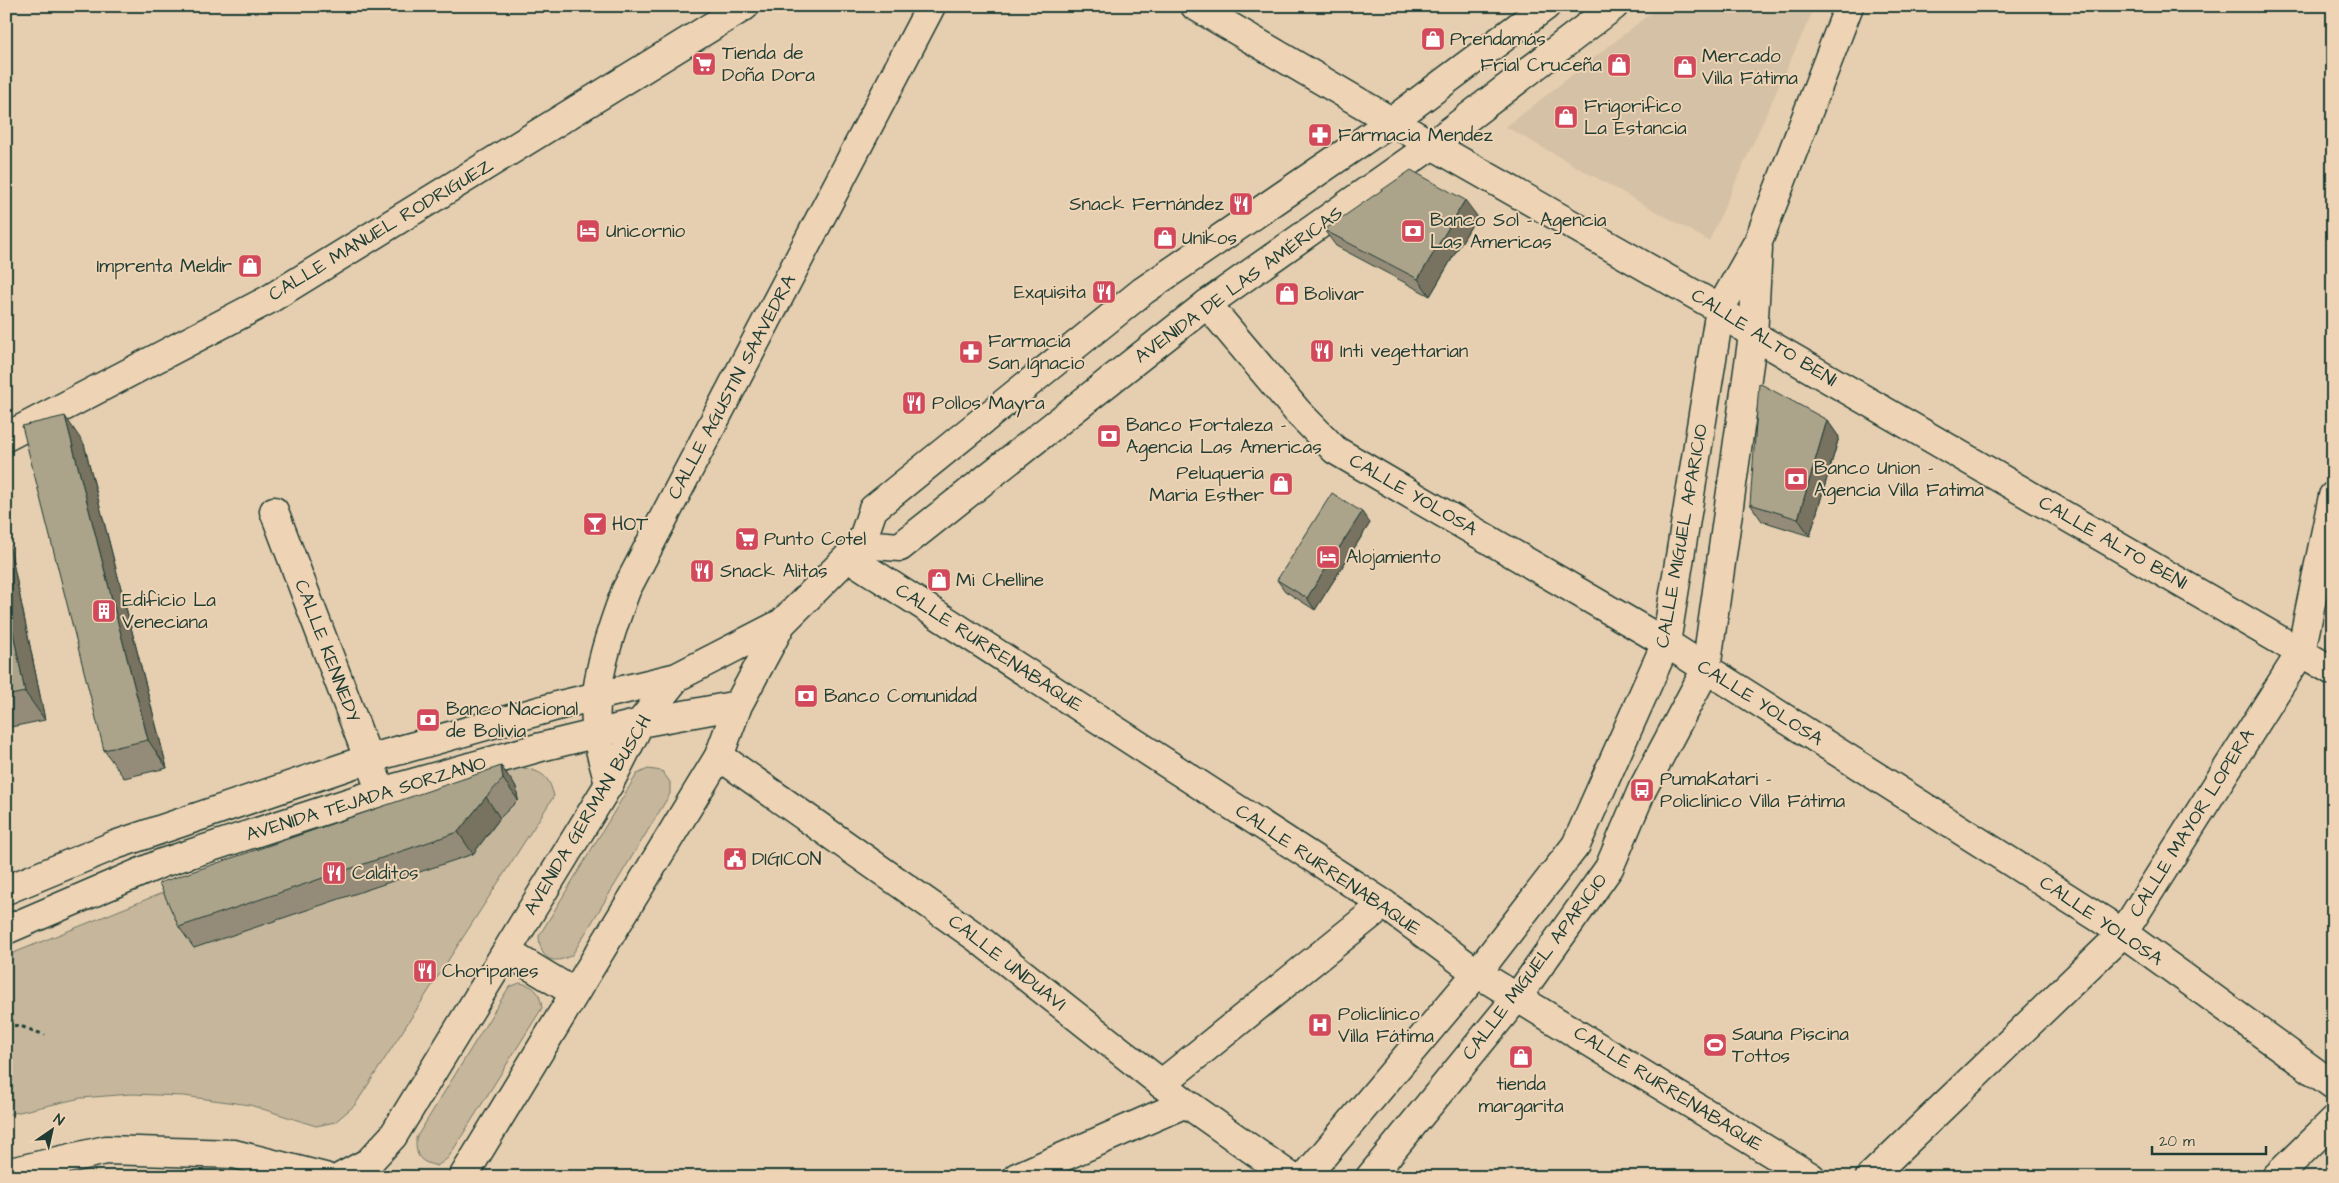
<svg xmlns="http://www.w3.org/2000/svg" width="2339" height="1183" font-family="'Architects Daughter',sans-serif">
	<style>
		.built { fill: #d5c1a5 }
		.green { fill: #c5b69c; stroke: #727a68 }
		.lines { fill: none; stroke-linecap: round; stroke-linejoin: round }
		.street-casing { stroke: #1f3d34; stroke-width: 31 }
		.secondary-casing { stroke: #1f3d34; stroke-width: 31 }
		.primary-casing { stroke: #1f3d34; stroke-width: 31 }
		.path { stroke: #1f3d34; stroke-width: 3; stroke-dasharray: 4 4; stroke-linecap: butt }
		.street { stroke: #eed4b5; stroke-width: 28 }
		.secondary { stroke: #eed4b5; stroke-width: 28 }
		.primary { stroke: #eed4b5; stroke-width: 28 }
		.wall { fill: #948c78; stroke: #1f3d34 }
		.shaded-wall { fill: #787261; stroke: #1f3d34 }
		.building { fill: #aca38b; stroke: #1f3d34 }
		.labels { text-anchor: middle; dominant-baseline: central; stroke-width: 4; stroke-linejoin: round; paint-order: stroke }
		.poi-label { font-size: 19px; fill: #1f3d34; stroke: #eed4b5; text-anchor: start }
		.street-label { font-size: 19px; fill: #1f3d34; stroke: #eed4b5 }
	</style>
	<rect width="100%" height="100%" fill="#e6ceb0"/>
	<filter id="ink" filterUnits="userSpaceOnUse"><feTurbulence type="fractalNoise" baseFrequency=".02" numOctaves="2"/><feDisplacementMap in="SourceGraphic" scale="10" xChannelSelector="R" yChannelSelector="G"/><feConvolveMatrix kernelMatrix="1 2 1 2 8 2 1 2 1" color-interpolation-filters="sRGB"/></filter>
	<g filter="url(#ink)">
		<!-- built -->
		<path class="built" d="M1660,6H1815L1709,241L1506,127Z"/>
		<!-- green -->
		<path class="green" d="M520,767C541,772 548,773 554,796L355,1105L335,1122L316,1126L250,1105L184,1096L131,1094L81,1098L6,1115V956L172,889Z
			M648,769L662,771L670,782V794L572,955C552,966 540,959 539,936L637,774Z
			M520,983C536,986 540,993 542,1008L448,1158L437,1166C418,1161 416,1157 416,1138L509,987Z
			M120,1174H193L207,1177H88Z"/>
		<g class="lines">
			<defs>
				<path id="street" d="M1195,6L1432,145L1720,309L1753,335L2333,671
					M1207,304L1297,411L1335,450L1666,643L2123,933L2333,1085
					M6,437L268,300L745,6
					M274,511L381,792
					M848,557L1384,904L1477,973L1811,1177
					M719,756L976,937L1186,1103L1291,1177
					M609,784C605,768 600,752 597,735C590,689 610,633 626,590L931,6
					M1161,1084L1384,904
					M1017,1177L1186,1103
					M1305,1177L1477,973L1576,845L1666,643L1720,309L1758,242L1849,6
					M1370,1177L1518,996L1609,868L1642,790L1706,669L1753,335L1758,248
					M1870,1177L2123,933L2301,652L2333,496"/>
				<path id="secondary" d="M2276,1177L2333,1121"/>
				<path id="primary" d="M861,544L900,547L1207,304L1432,145L1614,6
					M6,890L115,845L368,759L564,704L677,677
					M6,930L162,863L381,792L541,747L640,723L738,705
					M507,952L575,993
					M6,1173L106,1150L234,1154L325,1177
					M341,1177L369,1162L393,1136L609,784L640,723L677,677L782,623
					M463,1177L719,756L738,705L782,623L861,544L873,509L1143,291L1392,121L1546,6"/>
			</defs>
			<!-- street casing -->
			<use href="#street" class="street-casing"/>
			<!-- secondary casing -->
			<use href="#secondary" class="secondary-casing"/>
			<!-- primary casing -->
			<use href="#primary" class="primary-casing"/>
			<!-- path -->
			<path class="path" d="M6,1025L20,1026L45,1035"/>
			<!-- street -->
			<use href="#street" class="street"/>
			<!-- secondary -->
			<use href="#secondary" class="secondary"/>
			<!-- primary -->
			<use href="#primary" class="primary"/>
		</g>
		<!-- wall -->
		<path class="wall" d="M1477,216L1430,296L1336,246L1324,230Z
			M1827,420L1839,437L1810,536L1762,521L1750,504Z
			M84,444L167,768L124,778L104,750Z
			M1370,523L1315,610L1285,591L1277,580Z
			M6,528L45,720L6,728Z
			M501,766L516,787L518,800L500,818L473,854L194,948L179,927Z"/>
		<!-- shaded-wall -->
		<path class="shaded-wall" d="M1465,200L1477,216L1430,296L1418,279Z
			M65,416L84,444L167,768L148,740Z
			M1827,420L1839,437L1810,536L1798,519Z
			M1362,512L1370,523L1315,610L1307,598Z
			M6,528L45,720L25,692L6,598Z
			M501,766L516,787L518,800L503,779Z
			M486,797L500,818L473,854L458,832Z"/>
		<!-- building -->
		<path class="building" d="M1411,170L1465,200L1418,279L1324,230Z
			M1759,383L1827,420L1798,519L1750,504Z
			M65,416L148,740L104,750L22,426Z
			M1332,493L1362,512L1307,598L1277,580Z
			M6,598L25,692L6,696Z
			M501,766L503,779L486,797L458,832L179,927L159,883Z"/>
	</g>
	<!-- icons -->
	<defs>
		<symbol id="shop-square" viewBox="-11 -11 22 22"><rect x="-9" y="-9" width="18" height="18" rx="4" fill="#d1495b" stroke="#eed4b5"/><path d="M-5-2.5h2.3a2.7 3.5 0 0 1 5.4 0H5L5.5 6h-11ZM-1.5-2.5h3a1.5 2.3 0 0 0-3 0Z" fill="#fff"/></symbol>
		<symbol id="supermarket-square" viewBox="-11 -11 22 22"><rect x="-9" y="-9" width="18" height="18" rx="4" fill="#d1495b" stroke="#eed4b5"/><path d="M-6-5.5h2.5l.6 2H6L4.5 2H-2.5L-4.4-4H-6ZM-1.5 3.2a1.3 1.3 0 1 0 .1 0ZM3 3.2a1.3 1.3 0 1 0 .1 0Z" fill="#fff"/></symbol>
		<symbol id="pharmacy-square" viewBox="-11 -11 22 22"><rect x="-9" y="-9" width="18" height="18" rx="4" fill="#d1495b" stroke="#eed4b5"/><path d="M-2-6h4v4h4v4h-4v4h-4v-4h-4v-4h4Z" fill="#fff"/></symbol>
		<symbol id="restaurant-square" viewBox="-11 -11 22 22"><rect x="-9" y="-9" width="18" height="18" rx="4" fill="#d1495b" stroke="#eed4b5"/><path d="M-5-6h1v4h1v-4h1v4h1v-4h1v5L-1.5 .5V6h-2V.5L-5-1ZM5-6V6H3V1.5H1.5Q1.5-4 5-6Z" fill="#fff"/></symbol>
		<symbol id="hotel-square" viewBox="-11 -11 22 22"><rect x="-9" y="-9" width="18" height="18" rx="4" fill="#d1495b" stroke="#eed4b5"/><path d="M-6-4.5h1.5V1H6V5H4.5V3h-9V5H-6ZM-4 0a1.8 1.8 0 1 1 3.6 0ZM.5 0V-2.5h3Q6-2.5 6 0Z" fill="#fff"/></symbol>
		<symbol id="bank-square" viewBox="-11 -11 22 22"><rect x="-9" y="-9" width="18" height="18" rx="4" fill="#d1495b" stroke="#eed4b5"/><path d="M-6-4H6V4H-6ZM0-2.3a2.3 2.3 0 1 0 0 4.6a2.3 2.3 0 1 0 0-4.6Z" fill="#fff"/></symbol>
		<symbol id="bar-square" viewBox="-11 -11 22 22"><rect x="-9" y="-9" width="18" height="18" rx="4" fill="#d1495b" stroke="#eed4b5"/><path d="M-6-5H6L.8 .8V4.5H3.5V6h-7V4.5H-.8V.8Z" fill="#fff"/></symbol>
		<symbol id="building-square" viewBox="-11 -11 22 22"><rect x="-9" y="-9" width="18" height="18" rx="4" fill="#d1495b" stroke="#eed4b5"/><path d="M-4-6H4V6H1V3H-1V6H-4ZM-2.5-4.3h1.7v1.8h-1.7ZM.8-4.3h1.7v1.8H.8ZM-2.5-1h1.7V.8h-1.7ZM.8-1h1.7V.8H.8Z" fill="#fff"/></symbol>
		<symbol id="bus-square" viewBox="-11 -11 22 22"><rect x="-9" y="-9" width="18" height="18" rx="4" fill="#d1495b" stroke="#eed4b5"/><path d="M-5-6H5V4H4V6H2V4H-2V6H-4V4H-5ZM-3.5-4V0h7V-4ZM-3.5 1.2v1.5H-2V1.2ZM2 1.2v1.5H3.5V1.2Z" fill="#fff"/></symbol>
		<symbol id="civic-square" viewBox="-11 -11 22 22"><rect x="-9" y="-9" width="18" height="18" rx="4" fill="#d1495b" stroke="#eed4b5"/><path d="M-.6-6.5H3V-4.5H.6V-3L4-1V1h2V6H-6V1h2V-1L-.6-3ZM-1.2 2.5V6h2.4V2.5Z" fill="#fff"/></symbol>
		<symbol id="hospital-square" viewBox="-11 -11 22 22"><rect x="-9" y="-9" width="18" height="18" rx="4" fill="#d1495b" stroke="#eed4b5"/><path d="M-5-5h3v3.5h4V-5h3V5h-3V1.5h-4V5h-3Z" fill="#fff"/></symbol>
		<symbol id="stadium-square" viewBox="-11 -11 22 22"><rect x="-9" y="-9" width="18" height="18" rx="4" fill="#d1495b" stroke="#eed4b5"/><path d="M0-5a6.5 5 0 1 0 0 10a6.5 5 0 1 0 0-10ZM-3.5-1.8h7v3.6h-7Z" fill="#fff"/></symbol>
	</defs>
	<g fill-rule="evenodd">
		<use href="#shop-square" x="1419" y="25" width="28" height="28"/>
		<use href="#supermarket-square" x="690" y="50" width="28" height="28"/>
		<use href="#shop-square" x="1605" y="51" width="28" height="28"/>
		<use href="#shop-square" x="1671" y="53" width="28" height="28"/>
		<use href="#shop-square" x="1552" y="103" width="28" height="28"/>
		<use href="#pharmacy-square" x="1306" y="121" width="28" height="28"/>
		<use href="#restaurant-square" x="1227" y="190" width="28" height="28"/>
		<use href="#hotel-square" x="574" y="217" width="28" height="28"/>
		<use href="#bank-square" x="1399" y="217" width="28" height="28"/>
		<use href="#shop-square" x="1151" y="224" width="28" height="28"/>
		<use href="#shop-square" x="236" y="252" width="28" height="28"/>
		<use href="#restaurant-square" x="1090" y="278" width="28" height="28"/>
		<use href="#shop-square" x="1273" y="280" width="28" height="28"/>
		<use href="#restaurant-square" x="1308" y="337" width="28" height="28"/>
		<use href="#pharmacy-square" x="957" y="338" width="28" height="28"/>
		<use href="#restaurant-square" x="900" y="389" width="28" height="28"/>
		<use href="#bank-square" x="1095" y="422" width="28" height="28"/>
		<use href="#bank-square" x="1782" y="465" width="28" height="28"/>
		<use href="#shop-square" x="1267" y="470" width="28" height="28"/>
		<use href="#bar-square" x="581" y="510" width="28" height="28"/>
		<use href="#supermarket-square" x="733" y="525" width="28" height="28"/>
		<use href="#hotel-square" x="1314" y="543" width="28" height="28"/>
		<use href="#restaurant-square" x="688" y="557" width="28" height="28"/>
		<use href="#shop-square" x="925" y="566" width="28" height="28"/>
		<use href="#building-square" x="90" y="597" width="28" height="28"/>
		<use href="#bank-square" x="792" y="682" width="28" height="28"/>
		<use href="#bank-square" x="414" y="706" width="28" height="28"/>
		<use href="#bus-square" x="1628" y="776" width="28" height="28"/>
		<use href="#civic-square" x="721" y="845" width="28" height="28"/>
		<use href="#restaurant-square" x="320" y="859" width="28" height="28"/>
		<use href="#restaurant-square" x="411" y="957" width="28" height="28"/>
		<use href="#hospital-square" x="1306" y="1011" width="28" height="28"/>
		<use href="#stadium-square" x="1701" y="1031" width="28" height="28"/>
		<use href="#shop-square" x="1507" y="1043" width="28" height="28"/>
	</g>
	<g class="labels">
		<!-- poi labels -->
		<g class="poi-label">
			<text x="1450" y="39">Prendamás</text>
			<text x="722" y="53">Tienda de<tspan x="722" dy="22">Doña Dora</tspan></text>
			<text x="1702" y="56">Mercado<tspan x="1702" dy="22">Villa Fátima</tspan></text>
			<text x="1602" y="65" text-anchor="end">Frial Cruceña</text>
			<text x="1584" y="106">Frigorifico<tspan x="1584" dy="22">La Estancia</tspan></text>
			<text x="1338" y="135">Farmacia Mendez</text>
			<text x="1224" y="204" text-anchor="end">Snack Fernández</text>
			<text x="1430" y="220">Banco Sol - Agencia<tspan x="1430" dy="22">Las Americas</tspan></text>
			<text x="606" y="231">Unicornio</text>
			<text x="1182" y="238">Unikos</text>
			<text x="232" y="266" text-anchor="end">Imprenta Meldir</text>
			<text x="1086" y="292" text-anchor="end">Exquisita</text>
			<text x="1304" y="294">Bolivar</text>
			<text x="988" y="341">Farmacia<tspan x="988" dy="22">San Ignacio</tspan></text>
			<text x="1340" y="351">Inti vegettarian</text>
			<text x="932" y="403">Pollos Mayra</text>
			<text x="1126" y="425">Banco Fortaleza -<tspan x="1126" dy="22">Agencia Las Americas</tspan></text>
			<text x="1814" y="468">Banco Union -<tspan x="1814" dy="22">Agencia Villa Fatima</tspan></text>
			<text x="1264" y="473" text-anchor="end">Peluqueria<tspan x="1264" dy="22">Maria Esther</tspan></text>
			<text x="612" y="524">HOT</text>
			<text x="764" y="539">Punto Cotel</text>
			<text x="1346" y="557">Alojamiento</text>
			<text x="720" y="571">Snack Alitas</text>
			<text x="956" y="580">Mi Chelline</text>
			<text x="122" y="600">Edificio La<tspan x="122" dy="22">Veneciana</tspan></text>
			<text x="824" y="696">Banco Comunidad</text>
			<text x="446" y="709">Banco Nacional<tspan x="446" dy="22">de Bolivia</tspan></text>
			<text x="1660" y="779">PumaKatari -<tspan x="1660" dy="22">Policlínico Villa Fátima</tspan></text>
			<text x="752" y="859">DIGICON</text>
			<text x="352" y="873">Calditos</text>
			<text x="442" y="971">Choripanes</text>
			<text x="1338" y="1014">Policlínico<tspan x="1338" dy="22">Villa Fátima</tspan></text>
			<text x="1732" y="1034">Sauna Piscina<tspan x="1732" dy="22">Tottos</tspan></text>
			<text x="1521" y="1084" text-anchor="middle">tienda<tspan x="1521" dy="22">margarita</tspan></text>
		</g>
		<!-- street labels -->
		<g class="street-label">
			<text transform="translate(381 230) rotate(-31)">CALLE MANUEL RODRIGUEZ</text>
			<text transform="translate(1239 285) rotate(-36)">AVENIDA DE LAS AMÉRICAS</text>
			<text transform="translate(1764 338) rotate(32)">CALLE ALTO BENI</text>
			<text transform="translate(732 387) rotate(-62)">CALLE AGUSTIN SAAVEDRA</text>
			<text transform="translate(1413 495) rotate(30)">CALLE YOLOSA</text>
			<text transform="translate(1682 536) rotate(-80)">CALLE MIGUEL APARICIO</text>
			<text transform="translate(2113 543) rotate(30)">CALLE ALTO BENI</text>
			<text transform="translate(989 648) rotate(33)">CALLE RURRENABAQUE</text>
			<text transform="translate(327 651) rotate(69)">CALLE KENNEDY</text>
			<text transform="translate(1760 703) rotate(32)">CALLE YOLOSA</text>
			<text transform="translate(366 799) rotate(-17)">AVENIDA TEJADA SORZANO</text>
			<text transform="translate(588 815) rotate(-59)">AVENIDA GERMAN BUSCH</text>
			<text transform="translate(2192 823) rotate(-58)">CALLE MAYOR LOPERA</text>
			<text transform="translate(1328 870) rotate(34)">CALLE RURRENABAQUE</text>
			<text transform="translate(2101 921) rotate(34)">CALLE YOLOSA</text>
			<text transform="translate(1007 963) rotate(38)">CALLE UNDUAVI</text>
			<text transform="translate(1535 967) rotate(-53)">CALLE MIGUEL APARICIO</text>
			<text transform="translate(1668 1089) rotate(32)">CALLE RURRENABAQUE</text>
		</g>
	</g>
	<!-- margin -->
	<rect width="2339" height="1183" fill="none" stroke="#eed4b5" stroke-width="25"/>
	<rect x="12" y="12" width="2314" height="1158" fill="none" stroke="#1f3d34" stroke-width="2" filter="url(#ink)"/>
	<!-- north arrow -->
	<g transform="translate(52 1130) rotate(34)" stroke="#eed4b5" stroke-width="4" paint-order="stroke">
	<path d="M0-4L9 19L0 12L-9 19Z" fill="#1f3d34"/>
	<text y="-8" font-size="14" font-weight="bold" text-anchor="middle" fill="#1f3d34">N</text>
	</g>
	<!-- scale -->
	<path d="M2152 1146v8h114v-8" fill="none" stroke="#1f3d34" stroke-width="2.5"/>
	<text x="2159" y="1146" font-size="15" fill="#1f3d34" stroke="#eed4b5" stroke-width="4" paint-order="stroke">20 m</text>
</svg>
